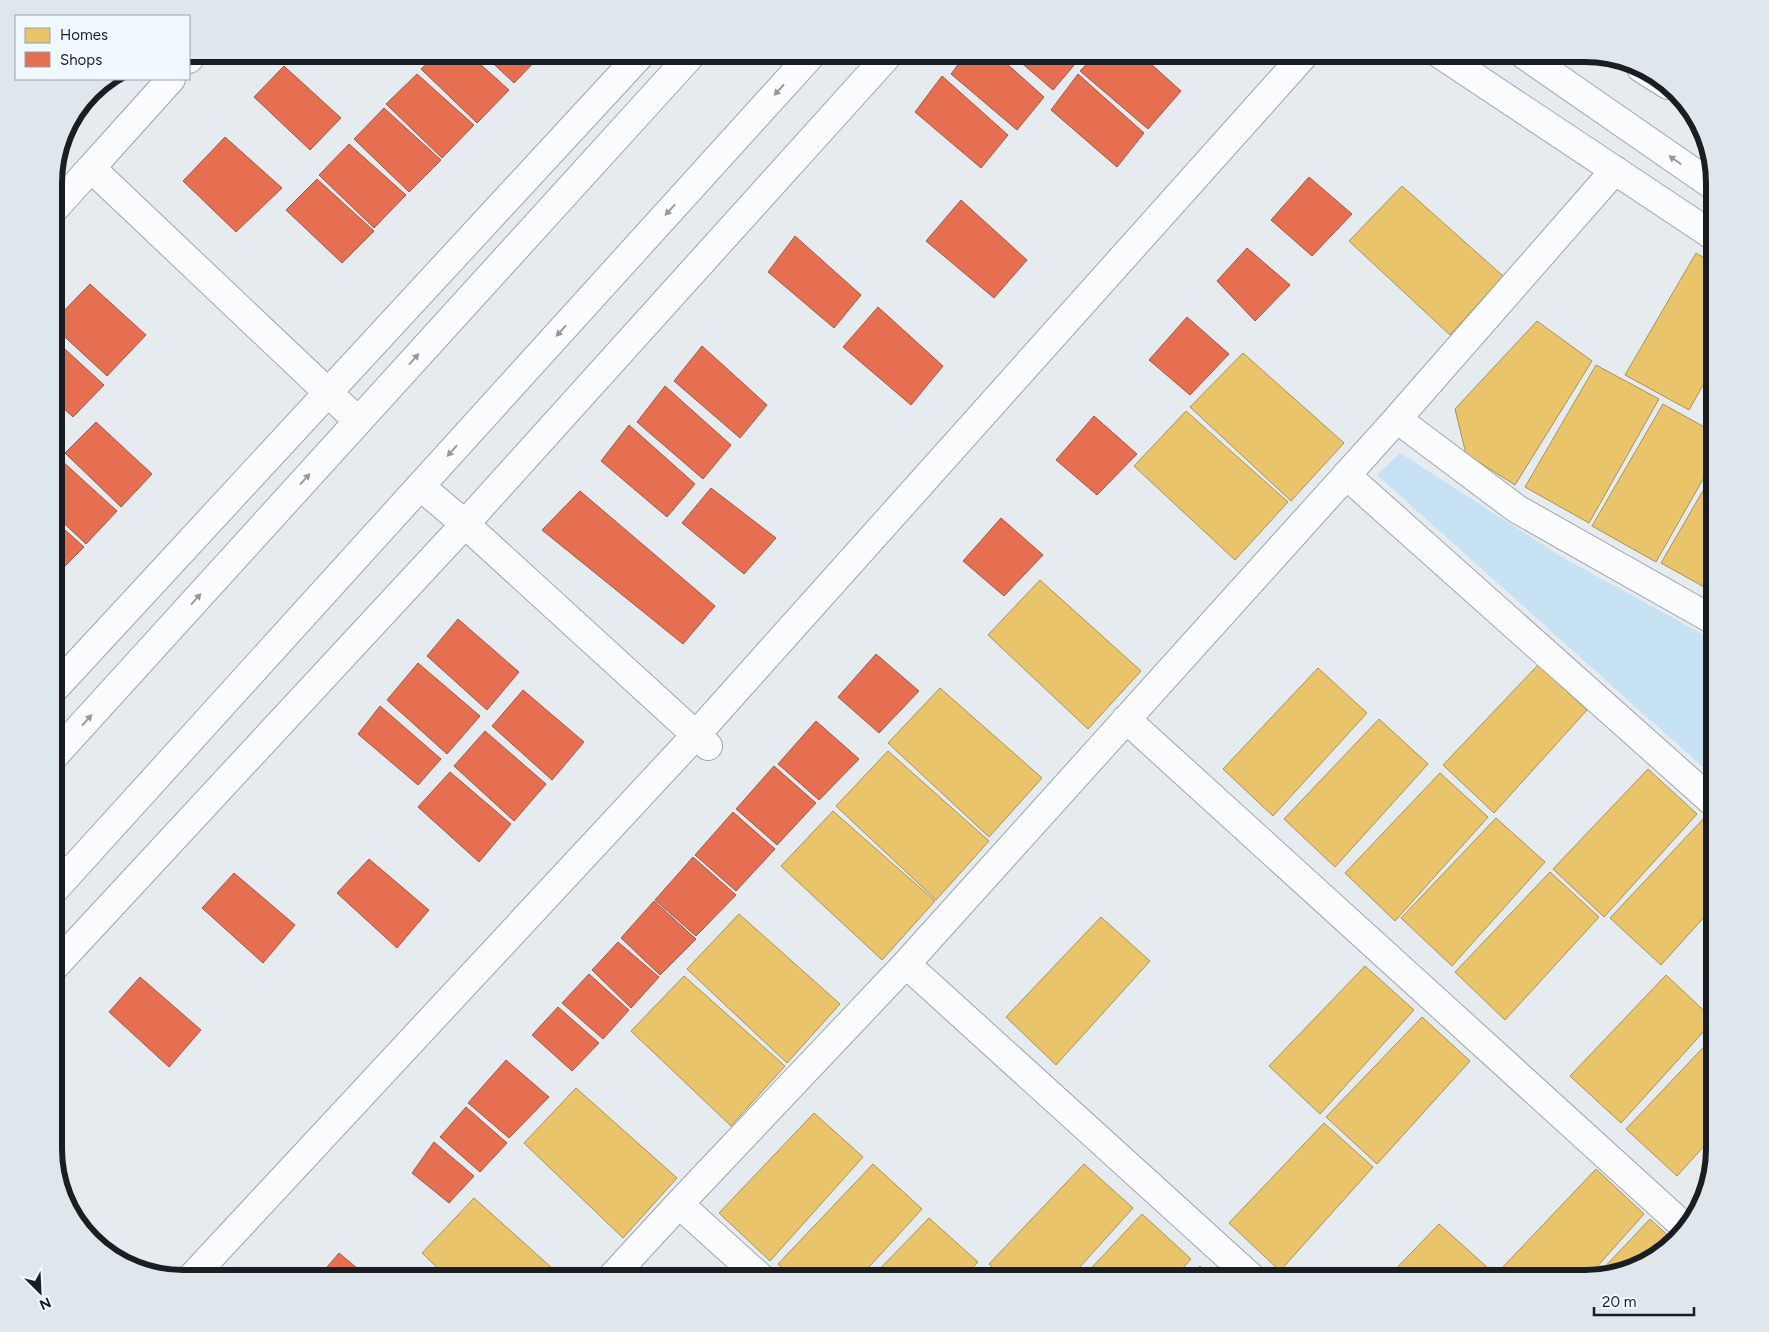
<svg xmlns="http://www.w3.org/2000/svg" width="1769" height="1332" font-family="Figtree,sans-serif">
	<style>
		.green { fill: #c7e3f3 }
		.homes { fill: #e9c46a; stroke: #ab9254 }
		.shops { fill: #e76f51; stroke: #aa5742 }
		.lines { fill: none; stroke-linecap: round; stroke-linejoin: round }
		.minor-casing { stroke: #a0a5a8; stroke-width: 30 }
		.minor { stroke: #fbfcfd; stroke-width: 28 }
		.oneway { fill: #96989a }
		.rim { fill: none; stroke: #1a1e20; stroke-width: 6 }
	</style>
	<rect width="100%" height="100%" fill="#e5ebef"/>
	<!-- green -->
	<path class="green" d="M1400,453L1562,557L1715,641V778L1377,475Z"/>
	<!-- homes -->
	<path class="homes" d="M1402,186L1503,276L1450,335L1349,241Z
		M1696,253L1715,264V364L1689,410L1625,375Z
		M1537,321L1592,361L1515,485L1466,454L1455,409Z
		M1243,353L1344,443L1291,501L1190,407Z
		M1596,365L1659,399L1589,523L1525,487Z
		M1663,404L1715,433V458L1656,562L1592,526Z
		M1186,411L1288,502L1235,560L1134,466Z
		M1715,470V593L1661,563Z
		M1040,580L1141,671L1088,729L988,635Z
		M1538,665L1587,710L1494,813L1443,765Z
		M1318,668L1367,713L1273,816L1223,769Z
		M940,688L1042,778L989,837L888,743Z
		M1379,719L1428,764L1335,867L1284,819Z
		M888,751L989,841L936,900L836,806Z
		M1648,769L1697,814L1604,917L1553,869Z
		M1440,773L1488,817L1395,921L1345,873Z
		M833,811L935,901L882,960L781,866Z
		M1705,817L1715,827V905L1661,965L1610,918Z
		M1496,818L1545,862L1452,966L1401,918Z
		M1550,872L1599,917L1505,1020L1455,972Z
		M739,914L840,1004L787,1063L687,969Z
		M1101,917L1150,961L1056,1065L1006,1017Z
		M1365,966L1414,1010L1320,1114L1269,1066Z
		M1666,975L1714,1020L1621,1123L1570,1076Z
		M684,976L785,1066L731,1126L631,1031Z
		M1422,1017L1470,1061L1377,1164L1326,1117Z
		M1715,1035V1134L1677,1176L1626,1129Z
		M576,1088L677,1178L623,1238L524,1143Z
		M814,1113L863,1157L770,1261L719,1213Z
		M1324,1123L1373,1167L1280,1271L1229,1223Z
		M873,1164L922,1209L859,1278H793L778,1264Z
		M1084,1164L1133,1208L1070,1278H1004L989,1264Z
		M1596,1169L1644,1214L1587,1278H1510L1501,1269Z
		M474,1198L563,1278H448L422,1253Z
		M1142,1214L1191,1259L1174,1278H1082Z
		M929,1218L978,1262L963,1278H871Z
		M1650,1219L1673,1240L1643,1265L1596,1276Z
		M1439,1224L1488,1268L1478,1278H1387Z
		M1200,1266L1213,1278H1188Z"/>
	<!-- shops -->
	<path class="shops" d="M437,54H469L509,90L477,123L421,69Z
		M483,54H542L514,83Z
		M966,54H996L1044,97L1017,130L951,74Z
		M1011,54H1077L1081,57L1053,90Z
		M1096,54H1140L1181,91L1148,129L1080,71Z
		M284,66L341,118L310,150L254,97Z
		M417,74L474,125L442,158L386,104Z
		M1078,74L1144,133L1117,167L1051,110Z
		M942,76L1008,135L981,168L915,112Z
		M384,108L441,160L409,192L354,139Z
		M225,137L282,188L236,232L183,181Z
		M349,144L406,195L374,228L319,175Z
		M1309,177L1352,214L1312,256L1271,220Z
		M317,179L374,231L342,263L286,210Z
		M961,200L1027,260L994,298L926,241Z
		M795,236L861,295L834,328L768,272Z
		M1247,248L1290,285L1255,321L1217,281Z
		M90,284L146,335L107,376L54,327V321Z
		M878,307L943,366L911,405L843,347Z
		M1187,317L1229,354L1190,395L1149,360Z
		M54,339L104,385L73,417L54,400Z
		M702,346L767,405L740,438L674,381Z
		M665,386L731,445L703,479L637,422Z
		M1094,416L1137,454L1097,495L1056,460Z
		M96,422L152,474L121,507L65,453Z
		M629,425L695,484L667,517L601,461Z
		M61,460L117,511L86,544L54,514V466Z
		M711,488L776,538L744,574L682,523Z
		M580,491L715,606L683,644L542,530Z
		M1001,518L1043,555L1004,596L963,561Z
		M54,520L84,547L54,577Z
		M458,619L519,672L487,710L427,656Z
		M876,654L919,691L879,733L838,697Z
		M418,663L480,716L447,754L387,700Z
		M523,690L584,742L552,780L492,726Z
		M380,706L441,759L418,785L358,734Z
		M816,721L859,759L819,800L778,764Z
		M485,731L546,784L514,821L454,766Z
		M774,766L816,803L777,845L736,809Z
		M450,772L511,824L479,862L418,807Z
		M733,812L775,849L736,891L695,855Z
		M693,857L736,895L696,936L655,900Z
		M369,859L429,910L397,948L337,893Z
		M234,873L295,925L263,963L202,908Z
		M654,901L696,939L660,975L621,938Z
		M618,942L659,977L631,1008L592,970Z
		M589,974L629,1010L603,1039L562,1003Z
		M140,977L201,1030L169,1067L109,1012Z
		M558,1007L599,1043L572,1071L532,1035Z
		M506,1060L549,1097L509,1138L468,1103Z
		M466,1107L507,1143L480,1172L440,1137Z
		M434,1142L474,1176L449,1203L412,1173Z
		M339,1253L369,1278H328L322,1273Z"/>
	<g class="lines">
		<defs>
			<path id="minor" d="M1440,54L1715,237
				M1523,54L1715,187
				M189,59L193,54
				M1641,68L1668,85
				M171,79L91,168L358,421
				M1615,170L1397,419L1517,509L1715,621
				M54,209L91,168
				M1346,475L1715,804
				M420,486L465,524L708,746
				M54,689L641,54
				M1126,719L1687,1229
				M54,756L692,54
				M54,890L812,54
				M906,964L1252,1278
				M54,967L465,524L889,54
				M679,1204L761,1278
				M191,1278L695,736L1305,54
				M611,1278L679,1204L906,964L1397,419"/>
		</defs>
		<!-- minor casing -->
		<use href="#minor" class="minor-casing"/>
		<!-- minor -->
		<use href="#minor" class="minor"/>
	</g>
	<!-- one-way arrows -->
	<defs><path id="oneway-solid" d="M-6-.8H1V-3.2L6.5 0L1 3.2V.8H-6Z" transform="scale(1.25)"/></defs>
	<g class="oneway">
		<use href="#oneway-solid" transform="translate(779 90) rotate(132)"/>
		<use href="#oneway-solid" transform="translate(1675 160) rotate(-145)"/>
		<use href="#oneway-solid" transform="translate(670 210) rotate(132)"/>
		<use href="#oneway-solid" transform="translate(561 331) rotate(132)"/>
		<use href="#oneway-solid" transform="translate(414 359) rotate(-48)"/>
		<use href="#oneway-solid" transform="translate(452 451) rotate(132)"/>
		<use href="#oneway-solid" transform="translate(305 479) rotate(-48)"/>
		<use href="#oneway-solid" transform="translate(196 599) rotate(-48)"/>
		<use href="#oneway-solid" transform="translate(87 720) rotate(-48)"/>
	</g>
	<!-- crop -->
	<path d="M0 0H1769V1332H0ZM183 62H1585A121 121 0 0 1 1706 183V1149A121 121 0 0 1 1585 1270H183A121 121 0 0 1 62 1149V183A121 121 0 0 1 183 62Z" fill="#dfe7ed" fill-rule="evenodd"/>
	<path class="rim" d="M183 62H1585A121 121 0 0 1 1706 183V1149A121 121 0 0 1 1585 1270H183A121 121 0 0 1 62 1149V183A121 121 0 0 1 183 62Z"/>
	<!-- legend -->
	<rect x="15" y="15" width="175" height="65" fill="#f0f9ff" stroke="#9aa1a6"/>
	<rect x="25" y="28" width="25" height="15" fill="#e9c46a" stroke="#9aa1a6"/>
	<text x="60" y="40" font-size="15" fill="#1a1e20">Homes</text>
	<rect x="25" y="52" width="25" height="15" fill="#e76f51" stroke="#9aa1a6"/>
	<text x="60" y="65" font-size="15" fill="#1a1e20">Shops</text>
	<!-- north arrow -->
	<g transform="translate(40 1292) rotate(156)" stroke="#f0f9ff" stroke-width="4" paint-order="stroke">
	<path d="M0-4L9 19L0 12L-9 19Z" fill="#1a1e20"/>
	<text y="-8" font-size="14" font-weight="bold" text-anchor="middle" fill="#1a1e20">N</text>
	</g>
	<!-- scale -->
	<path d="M1594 1307v8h100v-8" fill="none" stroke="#1a1e20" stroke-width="2.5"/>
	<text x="1602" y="1307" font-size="15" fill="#1a1e20" stroke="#f0f9ff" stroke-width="4" paint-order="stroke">20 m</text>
</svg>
